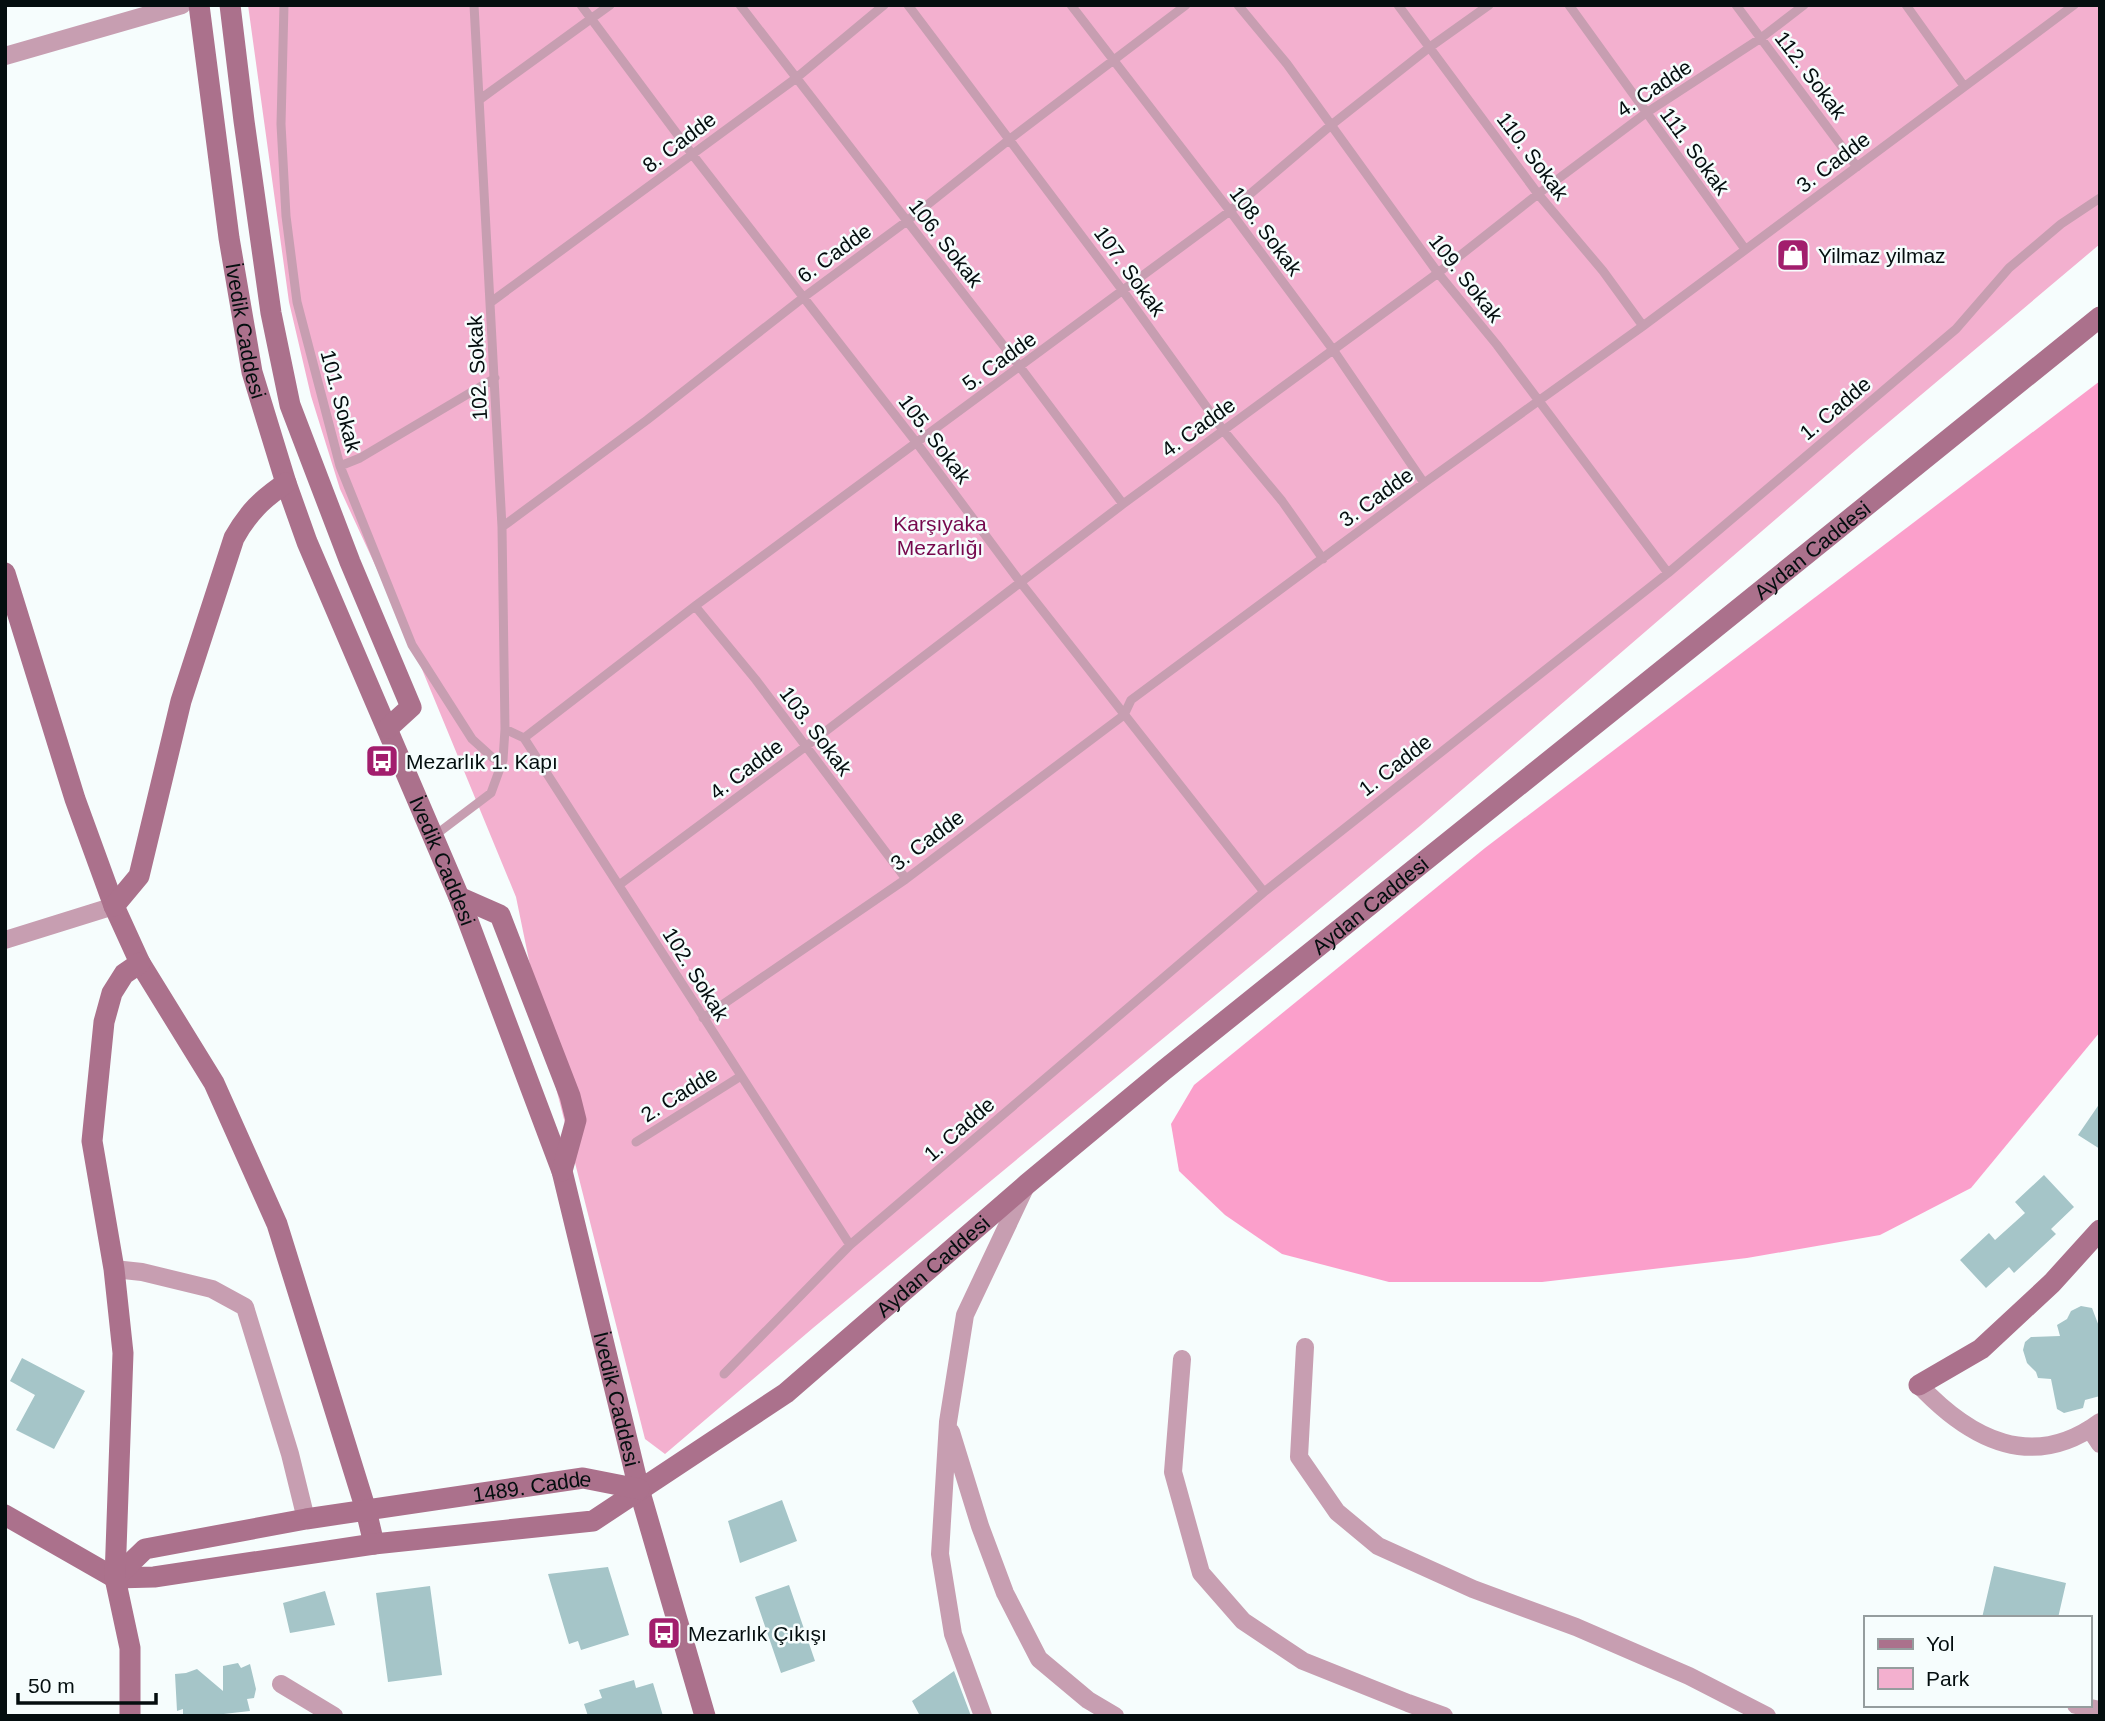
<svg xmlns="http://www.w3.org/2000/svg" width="2105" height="1721" font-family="Helvetica,sans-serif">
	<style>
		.green { fill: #f3b0cf }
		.forest { fill: #fb9fcb }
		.building { fill: #a5c5c8 }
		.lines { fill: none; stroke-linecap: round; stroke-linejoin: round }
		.lane { stroke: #c79eb1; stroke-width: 9 }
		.street { stroke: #c79eb1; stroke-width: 18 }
		.secondary { stroke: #ab718c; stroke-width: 21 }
		.labels { text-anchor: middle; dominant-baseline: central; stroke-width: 5; stroke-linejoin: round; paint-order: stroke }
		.street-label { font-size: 21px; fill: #040e0f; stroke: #f6fdfd }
		.poi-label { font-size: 21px; fill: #040e0f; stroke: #f6fdfd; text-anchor: start }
		.park-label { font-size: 21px; fill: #76084d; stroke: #f6fdfd }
	</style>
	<rect width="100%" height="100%" fill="#f6fdfd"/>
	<!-- green -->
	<path class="green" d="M248,5H2100V244L1864,443L1420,826L813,1328L665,1454L645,1439L552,1072L516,897L412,645L340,489L311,396L289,302Z"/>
	<!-- forest -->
	<path class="forest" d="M2100,381V1032L1971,1188L1880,1235L1747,1258L1542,1282H1389L1282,1254L1225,1215L1179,1171L1171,1124L1194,1085L1485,848Z"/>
	<!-- building -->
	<path class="building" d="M2100,1103V1149L2078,1135Z
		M2044,1175L2074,1207L2051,1229L2056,1234L2014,1273L2009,1267L1986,1288L1960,1260L1989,1233L1995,1240L2025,1213L2015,1202Z
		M2081,1306L2092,1308L2100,1329V1396L2085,1400L2083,1408L2064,1413L2057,1409L2051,1379L2038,1378L2036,1372L2027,1363L2023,1350L2025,1342L2031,1337L2060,1336L2057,1325L2067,1319L2071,1311Z
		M22,1358L85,1391L54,1449L16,1430L35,1395L10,1381Z
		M782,1500L797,1541L740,1563L728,1521Z
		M1994,1566L2066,1583L2058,1618H1982Z
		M608,1567L629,1635L581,1650L578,1641L569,1644L548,1574Z
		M789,1585L815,1661L781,1673L755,1597Z
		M430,1586L442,1675L388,1682L376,1593Z
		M325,1591L335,1625L290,1633L283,1603Z
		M238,1663L241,1668L250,1664L256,1689L254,1698L247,1699L250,1711L206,1716H183V1709L177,1711L175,1674L186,1673L197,1669L223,1691V1666Z
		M954,1671L971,1716H920L912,1701Z
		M634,1680L636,1688L653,1683L663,1716H588L584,1704L602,1698L599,1690Z"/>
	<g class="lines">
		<!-- lane -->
		<path class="lane" d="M284,5L281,124L286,216L297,302L340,466L412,645L472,739L493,758L503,760
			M581,5L692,154L916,442L1021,583L1264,892
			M740,5L1020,367L1123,504
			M908,5L1123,291L1223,430L1282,501L1323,559
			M1071,5L1230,211L1334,351L1424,483
			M1238,5L1287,64L1438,273L1497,345L1668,573
			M1398,5L1538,194L1603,271L1643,326
			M1569,5L1745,249
			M1736,5L1857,167
			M1906,5L1964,86
			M479,100L610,5
			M491,302L795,79L884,5
			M340,466L360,458L495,378
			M502,527L647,420L804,297L907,221L1010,139L1186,5
			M695,606L756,680L906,879
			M505,729L524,738L850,1245
			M524,738L695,606L1230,211L1330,126L1430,47L1489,5
			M434,836L491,793L503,760L505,729L502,527L474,5
			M619,885L805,747L1123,504L1438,273L1538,194L1646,113L1761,38L1804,5
			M703,1018L906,879L1124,715L1131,700L1424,483L1643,326L2074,5
			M636,1142L741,1076
			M724,1374L850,1245L1264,892L1668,573L1956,329L2009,268L2061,224L2100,198"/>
		<!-- street -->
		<path class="street" d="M5,56L182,5
			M5,940L114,906
			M114,1269L142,1272L212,1289L245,1307L290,1454L306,1519
			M1305,1347L1299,1457L1337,1512L1378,1546L1473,1589L1576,1627L1689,1676L1767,1716
			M1182,1359L1173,1472L1201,1573L1243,1621L1303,1661L1408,1703L1444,1716
			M1919,1385C1970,1439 2032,1472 2100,1422
			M2090,1429L2100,1444
			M951,1432L980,1526L1005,1593L1039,1659L1088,1700L1115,1716
			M281,1684L334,1716
			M2076,1705L2100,1710
			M983,1716L953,1634L940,1554L948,1422L965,1315L1025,1188"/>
		<!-- secondary -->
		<g class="secondary">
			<path id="s1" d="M199,5L229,238L252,372L286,483L307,542L459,897L562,1171L639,1489L705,1716"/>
			<path d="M230,5L244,121L271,313L290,405L350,562L411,707L388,728"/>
			<path d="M5,573L75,799L114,906L140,963L214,1083L277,1224L366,1510L374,1544"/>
			<path d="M459,897L500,915L570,1096L576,1120L562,1171"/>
			<path d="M114,906L139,876L181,701L234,538C248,513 262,499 286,483"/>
			<path d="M1919,1385L1981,1349L2052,1283L2100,1230"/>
			<path id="s2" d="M5,1515L115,1578L154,1577L374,1544L593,1521L786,1393L1027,1184L1163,1071L1700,640L2100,317"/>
			<path id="s3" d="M115,1578L145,1549L306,1519L583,1478L639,1489"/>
			<path d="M130,1716V1648L115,1578L123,1353L114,1269L92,1141L104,1022L112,993L124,974L140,963"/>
		</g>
	</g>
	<!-- icons -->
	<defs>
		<symbol id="shop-square" viewBox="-11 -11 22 22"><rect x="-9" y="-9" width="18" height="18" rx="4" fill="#a21e6d" stroke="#f6fdfd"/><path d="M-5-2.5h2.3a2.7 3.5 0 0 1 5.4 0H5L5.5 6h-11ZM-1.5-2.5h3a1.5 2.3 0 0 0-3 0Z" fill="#fff"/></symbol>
		<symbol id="bus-square" viewBox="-11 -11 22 22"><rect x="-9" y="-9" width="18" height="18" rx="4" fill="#a21e6d" stroke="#f6fdfd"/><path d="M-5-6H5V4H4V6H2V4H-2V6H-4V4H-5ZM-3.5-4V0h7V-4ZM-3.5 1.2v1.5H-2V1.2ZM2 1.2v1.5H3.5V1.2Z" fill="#fff"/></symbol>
	</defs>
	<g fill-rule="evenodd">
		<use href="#shop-square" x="1774" y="236" width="38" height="38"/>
		<use href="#bus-square" x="363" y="742" width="38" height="38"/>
		<use href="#bus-square" x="645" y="1614" width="38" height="38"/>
	</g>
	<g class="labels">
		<!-- street labels -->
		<g class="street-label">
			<text transform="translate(1811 75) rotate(53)">112. Sokak</text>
			<text transform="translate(1654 88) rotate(-34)">4. Cadde</text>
			<text transform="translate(679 142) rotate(-37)">8. Cadde</text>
			<text transform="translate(1695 151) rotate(54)">111. Sokak</text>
			<text transform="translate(1533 156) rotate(53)">110. Sokak</text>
			<text transform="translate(1833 162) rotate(-37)">3. Cadde</text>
			<text transform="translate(1266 231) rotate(53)">108. Sokak</text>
			<text transform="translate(946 243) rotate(52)">106. Sokak</text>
			<text transform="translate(834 253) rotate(-36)">6. Cadde</text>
			<text transform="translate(1130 271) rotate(54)">107. Sokak</text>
			<text transform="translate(1466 278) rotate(52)">109. Sokak</text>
			<text stroke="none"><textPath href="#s1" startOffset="329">İvedik Caddesi</textPath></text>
			<text transform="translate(999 361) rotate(-36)">5. Cadde</text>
			<text transform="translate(477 368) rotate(-93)">102. Sokak</text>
			<text transform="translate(341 401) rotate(75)">101. Sokak</text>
			<text transform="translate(1835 408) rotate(-40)">1. Cadde</text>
			<text transform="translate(1198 427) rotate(-36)">4. Cadde</text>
			<text transform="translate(935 439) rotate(53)">105. Sokak</text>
			<text transform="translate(1376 497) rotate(-36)">3. Cadde</text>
			<text stroke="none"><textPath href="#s2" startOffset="2168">Aydan Caddesi</textPath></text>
			<text transform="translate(816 731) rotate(53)">103. Sokak</text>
			<text transform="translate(1395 765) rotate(-38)">1. Cadde</text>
			<text transform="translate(746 769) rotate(-37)">4. Cadde</text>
			<text transform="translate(927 840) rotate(-37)">3. Cadde</text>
			<text stroke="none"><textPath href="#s1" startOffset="896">İvedik Caddesi</textPath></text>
			<text stroke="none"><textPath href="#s2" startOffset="1601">Aydan Caddesi</textPath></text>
			<text transform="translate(696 974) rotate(58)">102. Sokak</text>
			<text transform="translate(679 1094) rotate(-32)">2. Cadde</text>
			<text transform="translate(959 1129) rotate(-41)">1. Cadde</text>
			<text stroke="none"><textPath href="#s2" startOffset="1034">Aydan Caddesi</textPath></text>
			<text stroke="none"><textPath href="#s1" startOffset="1463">İvedik Caddesi</textPath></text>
			<text stroke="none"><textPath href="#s3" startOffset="434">1489. Cadde</textPath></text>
		</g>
		<!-- poi labels -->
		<g class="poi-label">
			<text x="1818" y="255">Yilmaz yilmaz</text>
			<text x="406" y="761">Mezarlık 1. Kapı</text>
			<text x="688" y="1633">Mezarlık Çıkışı</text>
		</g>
		<!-- park labels -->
		<g class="park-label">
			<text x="940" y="523">Karşıyaka<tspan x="940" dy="24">Mezarlığı</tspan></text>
		</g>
	</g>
	<!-- border -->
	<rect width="2105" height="1721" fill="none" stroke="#040e0f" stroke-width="14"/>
	<!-- legend -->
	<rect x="1864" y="1616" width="228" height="91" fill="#f6fdfd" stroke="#959d9e" stroke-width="2"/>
	<rect x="1878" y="1639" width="35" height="10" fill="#ab718c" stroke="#959d9e" stroke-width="2"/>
	<text x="1926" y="1651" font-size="21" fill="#040e0f">Yol</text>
	<rect x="1878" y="1668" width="35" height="21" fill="#f3b0cf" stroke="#959d9e" stroke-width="2"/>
	<text x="1926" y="1686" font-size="21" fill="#040e0f">Park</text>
	<!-- scale -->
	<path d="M18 1693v10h138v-10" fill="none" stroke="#040e0f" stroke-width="3.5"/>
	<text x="28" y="1693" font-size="21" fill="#040e0f" stroke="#f6fdfd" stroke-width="5" paint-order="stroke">50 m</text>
</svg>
